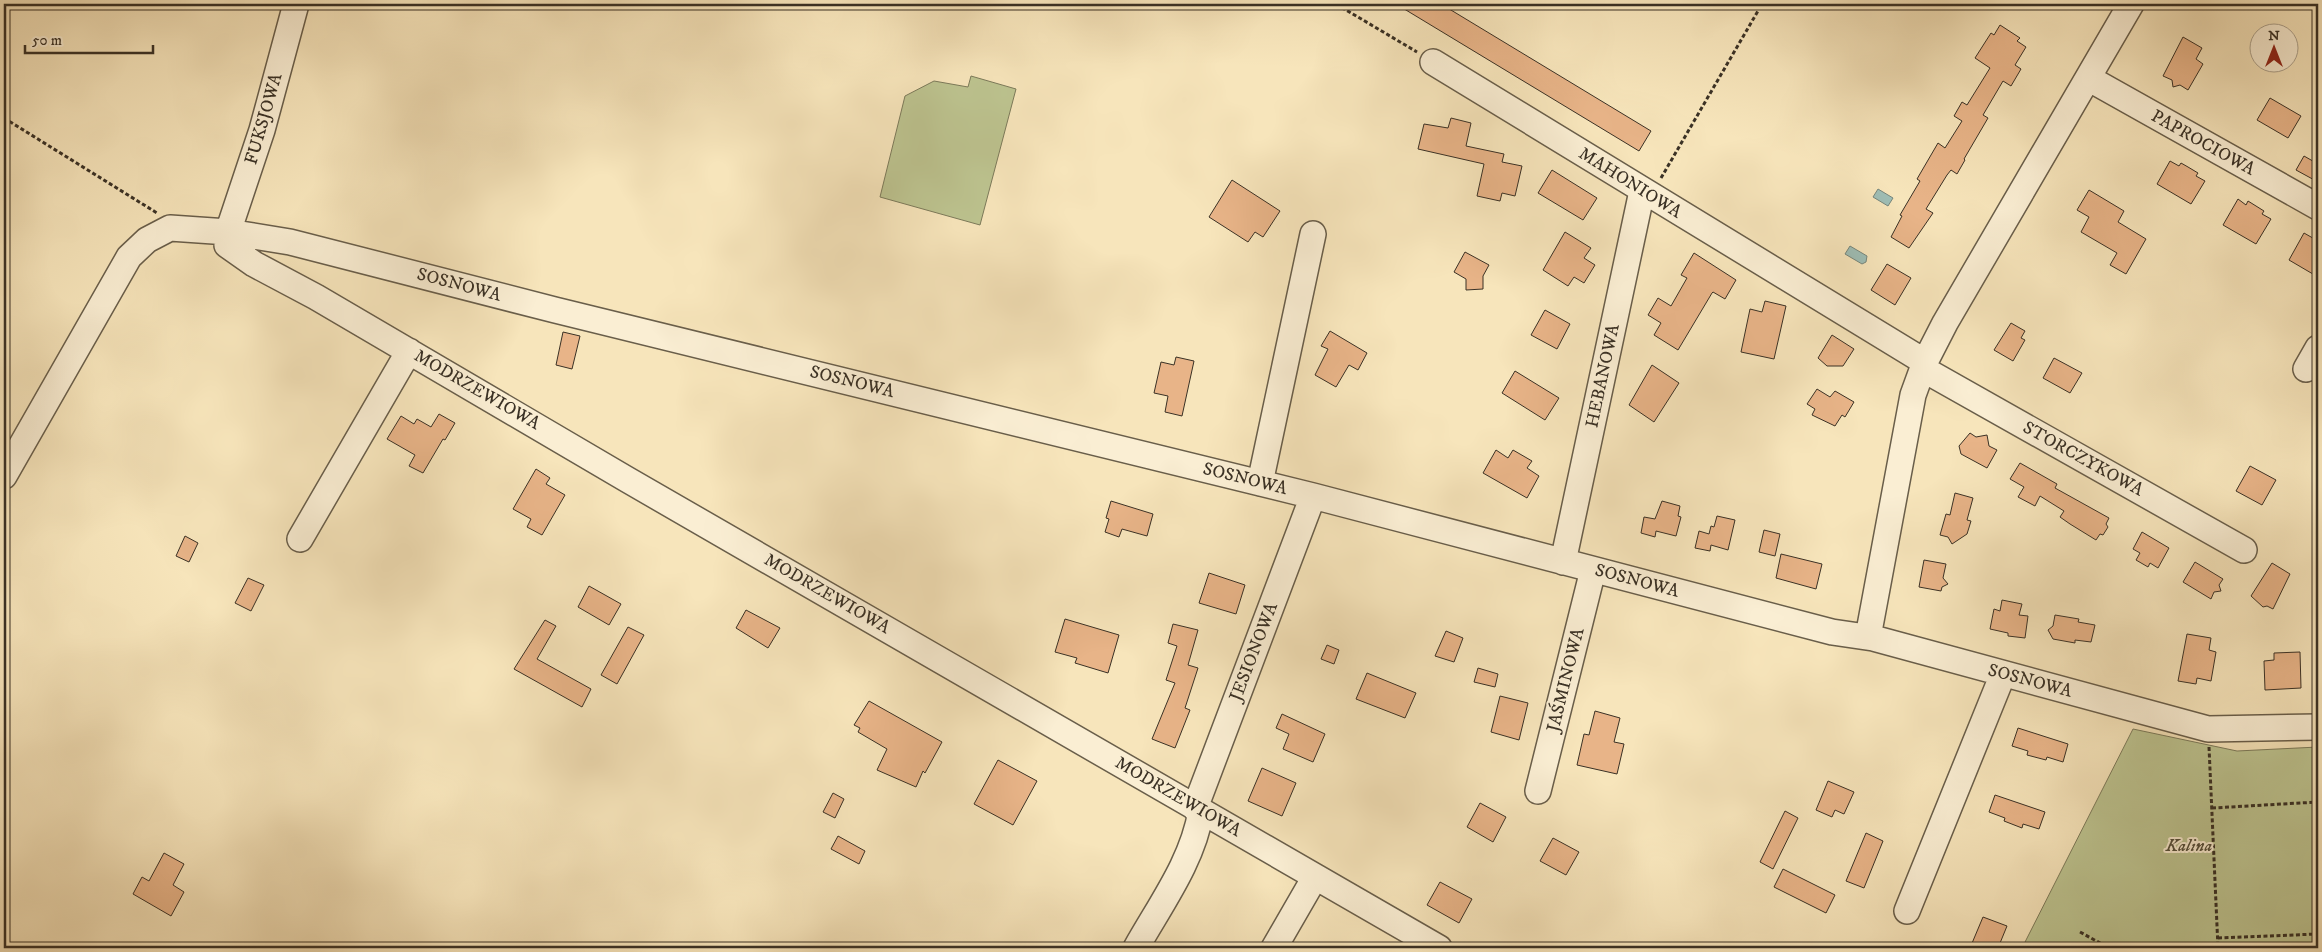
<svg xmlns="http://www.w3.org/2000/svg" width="2322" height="952" font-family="'IM FELL DW Pica',serif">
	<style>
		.green { fill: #bdc490; stroke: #7c7a5a }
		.water { fill: #9ebeb6; stroke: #76867c }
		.building { fill: #e8b488; stroke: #3a3125 }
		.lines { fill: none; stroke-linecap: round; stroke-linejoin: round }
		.minor-casing { stroke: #695e4a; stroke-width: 28 }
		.path { stroke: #3a3125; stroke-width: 3; stroke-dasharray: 4 2.5; stroke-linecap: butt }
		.minor { stroke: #faeed3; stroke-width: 25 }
		.labels { text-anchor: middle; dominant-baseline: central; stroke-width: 4; stroke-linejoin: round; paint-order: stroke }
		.street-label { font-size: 18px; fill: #3a3125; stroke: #faeed3 }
		.park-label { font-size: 18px; font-style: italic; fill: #544e3a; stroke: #faeed3 }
	</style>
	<rect width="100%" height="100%" fill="#f7e5bb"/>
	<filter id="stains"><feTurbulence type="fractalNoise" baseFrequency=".004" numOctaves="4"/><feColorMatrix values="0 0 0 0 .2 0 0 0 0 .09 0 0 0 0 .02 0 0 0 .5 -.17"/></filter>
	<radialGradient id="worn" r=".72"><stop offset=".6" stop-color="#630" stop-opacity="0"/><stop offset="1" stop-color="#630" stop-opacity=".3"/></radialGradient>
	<!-- green -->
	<path class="green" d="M971,76L1016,89L980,225L880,197L905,96L934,81L968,87Z
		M2133,729L2237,751L2318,747V948H2022Z"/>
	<!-- water -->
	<path class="water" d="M1878,189L1893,198L1888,206L1873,197Z
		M1850,246L1867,256L1866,262L1862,264L1845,254Z"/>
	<!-- building -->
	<path class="building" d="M1396,4H1441L1651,131L1639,151Z
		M2000,25L2020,38L2017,41L2026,47L2015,65L2021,69L2011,86L2003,81L1983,115L1988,118L1964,159L1965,160L1957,174L1951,170L1947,175L1926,209L1933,213L1909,248L1891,237L1902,216L1900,215L1920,181L1917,179L1938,143L1945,148L1962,121L1954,116L1962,102L1967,105L1990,68L1975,58L1991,33L1994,35Z
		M2183,37L2202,48L2196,59L2203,64L2188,90L2180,85L2173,87L2172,80L2163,76Z
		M2270,98L2301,116L2288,138L2257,120Z
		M1451,118L1471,123L1466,146L1504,154L1502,162L1522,166L1515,196L1502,193L1500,201L1477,196L1484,164L1418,149L1424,124L1448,128Z
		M2304,156L2318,164V182L2296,170Z
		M2170,161L2179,166L2181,163L2188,167L2198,173L2196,176L2205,181L2191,204L2157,184Z
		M1552,170L1597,198L1583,220L1538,193Z
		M1232,180L1280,211L1263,237L1255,232L1248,242L1209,217Z
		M2089,190L2124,211L2118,222L2146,239L2126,274L2110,265L2117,253L2081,232L2089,217L2077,210Z
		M2238,199L2246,205L2248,201L2264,211L2262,214L2271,219L2256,244L2223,225Z
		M1565,232L1591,248L1584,258L1595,265L1584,283L1574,277L1568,286L1543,270Z
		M2304,233L2318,241V277L2289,260Z
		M1465,252L1489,265L1483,276V289L1466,290V279L1454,272Z
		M1694,253L1736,280L1725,299L1713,292L1712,293L1678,350L1654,335L1661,323L1648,315L1658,298L1671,306L1687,278L1681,275Z
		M1887,264L1911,278L1895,305L1871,290Z
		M1765,301L1786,306L1774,359L1741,352L1750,309L1762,312Z
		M1545,310L1570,324L1557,349L1531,335Z
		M2011,323L2025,331L2021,338L2025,340L2013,361L1994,350Z
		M1330,331L1367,353L1358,370L1349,365L1336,387L1315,375L1328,349L1321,346Z
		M563,332L580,336L572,369L556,365Z
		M1832,335L1854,349L1843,366H1827L1818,358Z
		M1176,357L1194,361L1182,416L1165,412L1168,396L1154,393L1161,362L1174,365Z
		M2054,358L2082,373L2070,393L2043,378Z
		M1652,365L1679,383L1654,422L1629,405Z
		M1515,371L1559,398L1545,420L1502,393Z
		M1817,389L1830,397L1835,391L1854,402L1845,417L1842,415L1835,426L1812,415L1815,409L1807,404Z
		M439,414L455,423L445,440L443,439L423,473L409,466L415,455L387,439L401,416L414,424L417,419L431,427Z
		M1970,433L1976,437L1987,435L1989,446L1997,450L1987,468L1961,454L1959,446Z
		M1496,450L1508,458L1513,450L1532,461L1527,468L1539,476L1527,498L1483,473Z
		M2020,463L2057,484L2055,488L2109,518L2106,524L2108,527L2103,535L2100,534L2096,540L2070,524L2060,517L2064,511L2040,496L2035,506L2018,497L2024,487L2010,479Z
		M2250,466L2276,480L2262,505L2236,491Z
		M536,469L550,478L546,484L565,495L542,535L527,527L531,519L513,509Z
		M1955,493L1973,498L1967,520L1971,521L1967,534L1952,544L1948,537L1940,535L1946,514L1950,515Z
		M1111,501L1153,514L1147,536L1122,529L1119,537L1105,532L1109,519L1106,518Z
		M1662,501L1680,506L1678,516L1681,517L1676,536L1656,531L1655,537L1641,533L1644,517L1655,519Z
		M1717,516L1735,520L1728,550L1711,545L1710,551L1695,548L1699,531L1709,534L1711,526L1714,527Z
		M1764,530L1780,534L1775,556L1759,552Z
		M2142,532L2169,548L2158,568L2150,563L2148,567L2136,560L2140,553L2133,549Z
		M185,536L198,543L189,562L176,556Z
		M1781,554L1822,564L1816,589L1776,578Z
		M1924,560L1946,564L1943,578L1948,584L1942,587L1941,591L1919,587Z
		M2195,562L2223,579L2219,585L2221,591L2214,592L2211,599L2183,582Z
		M2272,563L2290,574L2273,609L2267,606L2263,607L2251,596Z
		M1209,573L1245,585L1236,614L1199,603Z
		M248,578L264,585L251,611L235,603Z
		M589,586L621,604L609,625L578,607Z
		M2002,600L2022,604L2019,615L2028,616L2025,638L2008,636V633L1990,629L1994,609L2000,611Z
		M746,610L780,628L768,648L736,628Z
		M2055,615L2079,619L2078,622L2095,625L2091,642L2075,640V643L2053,639L2048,630L2053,626Z
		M1065,619L1119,635L1108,673L1075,663L1077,658L1055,652Z
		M545,620L556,626L537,659L591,689L582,707L514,669Z
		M1173,624L1198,630L1188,665L1198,668L1185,708L1190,710L1175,748L1152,739L1175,683L1166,680L1177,646L1168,643Z
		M628,627L644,635L617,684L601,675Z
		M1446,631L1463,638L1454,662L1435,656Z
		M2187,634L2211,638L2209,650L2216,652L2211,681L2197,678L2196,684L2178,681Z
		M1327,645L1339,650L1334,664L1321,659Z
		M2300,652L2301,688L2265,690L2264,661L2274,660V653Z
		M1478,668L1498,674L1495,687L1474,682Z
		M1367,673L1416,693L1405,718L1356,699Z
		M1500,696L1528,703L1519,740L1491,732Z
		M869,701L942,742L925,773L923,771L916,787L877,770L887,749L858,732L860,728L854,725Z
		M1595,711L1620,718L1614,742L1624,744L1617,774L1577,765L1584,734L1589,735Z
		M1282,714L1325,734L1313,762L1283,749L1289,734L1276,728Z
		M2018,728L2068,744L2063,762L2047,757L2046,760L2027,755L2028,751L2012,746Z
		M998,760L1037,781L1013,825L974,804Z
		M1262,768L1296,783L1282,816L1248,801Z
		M1828,781L1854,792L1844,814L1835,810L1832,817L1816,810Z
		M833,793L844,799L835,818L823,812Z
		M1995,795L2045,812L2039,829L2023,824L2022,828L2004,821L2005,818L1989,812Z
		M1480,803L1506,817L1493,842L1467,827Z
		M1785,811L1798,818L1773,869L1760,862Z
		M1866,833L1883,841L1864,888L1846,881Z
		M838,836L865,851L859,864L831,849Z
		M1553,838L1579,852L1566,875L1540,861Z
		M164,853L184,864L173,885L184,892L171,916L133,894L142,877L149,881Z
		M1783,869L1835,895L1826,913L1774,887Z
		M1440,882L1472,899L1459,923L1427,905Z
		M1983,917L2007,926L1998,948H1970Z"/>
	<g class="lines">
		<defs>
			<path id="minor" d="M296,4L262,130L228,232L227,245L254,264L316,297L628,480L1439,948
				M1433,62L1925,362
				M2088,78L2318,207
				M1923,369L2244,550
				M2306,369L2318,348
				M4,476L129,257L147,240L170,228L228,232L290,242L555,310L1313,496L1832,632L1873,638L2208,729L2318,727
				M1260,483L1313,234
				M300,539L409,351
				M1563,562L1642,191
				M1868,637L1913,395L1925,362L1945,323L2131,4
				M1538,791L1593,570
				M1195,808L1313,496
				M1907,911L2003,674
				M1136,948C1160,905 1193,861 1201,811
				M1274,948L1315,877"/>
		</defs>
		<!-- minor casing -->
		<use href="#minor" class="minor-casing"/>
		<!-- path -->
		<path class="path" d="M1336,4L1417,52
			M4,118L157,213
			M1661,178L1762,4
			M2209,747L2218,948
			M2212,808L2318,802
			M2080,932L2109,948
			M2218,938L2318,934"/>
		<!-- minor -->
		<use href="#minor" class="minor"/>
	</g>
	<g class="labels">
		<!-- street labels -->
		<g class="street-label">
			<text transform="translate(264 119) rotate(-74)">FUKSJOWA</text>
			<text transform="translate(2203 143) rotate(29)">PAPROCIOWA</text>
			<text transform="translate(1630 183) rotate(32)">MAHONIOWA</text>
			<text transform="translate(459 285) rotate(15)">SOSNOWA</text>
			<text transform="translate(1603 376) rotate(-78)">HEBANOWA</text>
			<text transform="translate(852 382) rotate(14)">SOSNOWA</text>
			<text transform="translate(477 390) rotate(30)">MODRZEWIOWA</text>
			<text transform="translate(2083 459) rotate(29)">STORCZYKOWA</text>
			<text transform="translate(1245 479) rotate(14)">SOSNOWA</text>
			<text transform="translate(1637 581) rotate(15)">SOSNOWA</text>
			<text transform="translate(827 594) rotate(30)">MODRZEWIOWA</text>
			<text transform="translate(1254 652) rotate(-69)">JESIONOWA</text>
			<text transform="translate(1566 680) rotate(-76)">JAŚMINOWA</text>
			<text transform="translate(2030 681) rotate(15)">SOSNOWA</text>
			<text transform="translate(1178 797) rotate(30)">MODRZEWIOWA</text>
		</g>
		<!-- park labels -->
		<g class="park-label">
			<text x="2189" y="846">Kalina</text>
		</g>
	</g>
	<!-- margin -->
	<rect width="2322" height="952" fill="none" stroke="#f7e5bb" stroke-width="20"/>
	<rect x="5" y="5" width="2312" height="942" fill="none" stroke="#3a3125" stroke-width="2.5"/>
	<rect x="10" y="10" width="2302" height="932" fill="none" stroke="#3a3125"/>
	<!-- north arrow -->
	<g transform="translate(2274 48)"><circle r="24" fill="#faeed3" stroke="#ada28d"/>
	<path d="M0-4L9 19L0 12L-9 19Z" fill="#8f2418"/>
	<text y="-8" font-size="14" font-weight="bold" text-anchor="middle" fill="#3a3125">N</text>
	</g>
	<!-- scale -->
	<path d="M25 45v8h128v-8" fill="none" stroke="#3a3125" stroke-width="2.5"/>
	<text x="32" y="45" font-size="15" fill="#3a3125" stroke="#faeed3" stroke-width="4" paint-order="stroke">50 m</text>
	<rect width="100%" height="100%" filter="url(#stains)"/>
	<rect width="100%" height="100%" fill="url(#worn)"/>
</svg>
